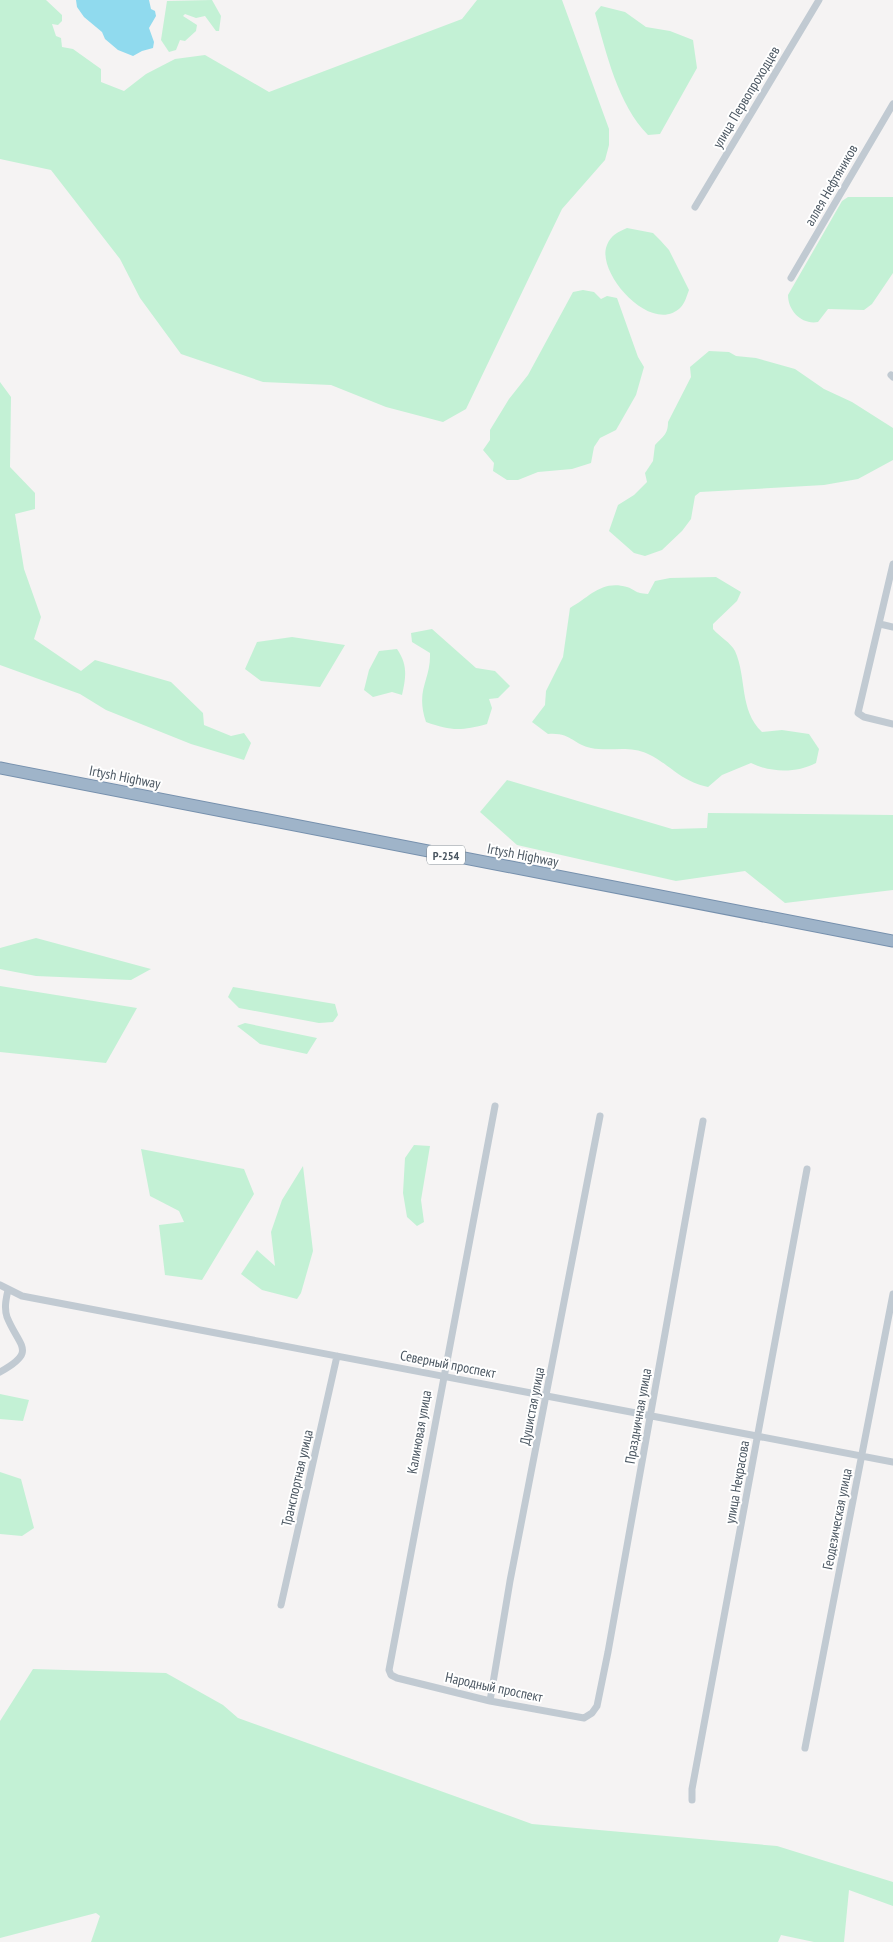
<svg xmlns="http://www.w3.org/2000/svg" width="893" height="1942" font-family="'PT Sans Narrow',sans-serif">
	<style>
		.green { fill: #c3f1d5 }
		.water { fill: #90daee }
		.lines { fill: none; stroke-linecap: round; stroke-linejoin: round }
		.trunk-casing { stroke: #7690ad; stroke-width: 13 }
		.minor { stroke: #c1cad2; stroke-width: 7 }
		.trunk { stroke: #9fb4c9; stroke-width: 11 }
		.labels { text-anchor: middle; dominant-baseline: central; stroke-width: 4; stroke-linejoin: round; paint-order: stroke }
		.shield { fill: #fff; stroke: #808990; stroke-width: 1 }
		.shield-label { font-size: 12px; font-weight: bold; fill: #4a5661 }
		.street-label { font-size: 14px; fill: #4a5661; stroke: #fff }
	</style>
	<rect width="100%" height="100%" fill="#f5f3f3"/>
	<!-- green -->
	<path class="green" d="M0,0H46L62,15V21L58,25L52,24L56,36L61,38L62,47L73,49L101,69V82L124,91L146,74L175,59L205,55L269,92L462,19L477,0H562L609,129V145L605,160L562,209L466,409L443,422L386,407L331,385L263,382L181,354L140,298L120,259L51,170L0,159Z
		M212,0L221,16L219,31H216L205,16L196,18L185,14L183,16L197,25L196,31L185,41L180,40L176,50L169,52L161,40L167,1Z
		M601,6L625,12L646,27L670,31L693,40L697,68L660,134L648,135C618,105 606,52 595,13Z
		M848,197H893V273L872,304L864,310L828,309L818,322C802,325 788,311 788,295L842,201Z
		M627,228L653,233L660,240L669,250L689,290C687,295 685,303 681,307C652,337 595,272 607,245C611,235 618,232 627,228Z
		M583,290L594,292L601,299L607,296L617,298L638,357L644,367L636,395L616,430L600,438L594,447L591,463L572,469L538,472L518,480H507L493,471L494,463L483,450L490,440V430L509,399L528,375L573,292Z
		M709,351L729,352L736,356L756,358L795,369L824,389L852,402L893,428V460L858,479L824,485L700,492L695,496L691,519L682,531L662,550L645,556L634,553L609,531L618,505L634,495L647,482L645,473L653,461L655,445C663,436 668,435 668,422L691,377L690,367Z
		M0,382L11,397L10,467L35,493V509L15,514L24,569L41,617L34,639L81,671L95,660L171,682L203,713L204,725L231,736L244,733L251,743L244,760L191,744L106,710L80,694L0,665Z
		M716,577L741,592L737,601L713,624V629C719,636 731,643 735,651C747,678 739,710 762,732L782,730L809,734L819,749L816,763C797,773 771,773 751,763L722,775L708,787C680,781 671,765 648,754C629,745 610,752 591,748C574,745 571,732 548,734L532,722L545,705L546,691L563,657L570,608C590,597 601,580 627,587C636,590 634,593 648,594L655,581L670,578Z
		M432,629L476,668L495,671L510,686L498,698L489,699L492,708L487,724C461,731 451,731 426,722C415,689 431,681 430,653L412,642L411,633Z
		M292,637L345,645L320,687L261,681L245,669L257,642Z
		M397,649C408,665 406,677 402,695L392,692L373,697L364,690L369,670L379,651Z
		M507,780L672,829L707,828L708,813L893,815V890L785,903L745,871L676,881L517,845L480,812Z
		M36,938L151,969L131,980L36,976L0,969V948Z
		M0,986L137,1008L106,1063L0,1052Z
		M233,987L335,1004L338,1015L333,1022L319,1023L239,1008L228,997Z
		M245,1023L317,1038L307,1054L260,1044L237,1026Z
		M414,1145L430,1146L421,1200L424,1222L417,1226L407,1217L403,1193L405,1158Z
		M141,1149L244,1169L254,1194L202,1280L165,1275L159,1225L184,1222L179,1211L150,1196Z
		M303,1166L313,1251L301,1293L297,1299L262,1290L241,1274L257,1250L275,1266L271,1232L282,1200Z
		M0,1394L29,1400L23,1421L0,1419Z
		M0,1472L21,1479L34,1528L22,1536L0,1534Z
		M33,1669L166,1673L223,1705L238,1718L532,1824L777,1846L893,1882V1906L849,1890L844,1942H814L781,1935L778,1942H91L100,1916L96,1913L0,1938V1721Z"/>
	<!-- water -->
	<path class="water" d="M76,0H149L151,9L155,11L156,16L149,28L154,42L153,48L142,51L133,56L118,50L105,39L102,32L84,17L77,7Z"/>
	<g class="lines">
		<defs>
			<path id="trunk" d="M0,768L893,941"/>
		</defs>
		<!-- trunk casing -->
		<use href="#trunk" class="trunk-casing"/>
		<!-- minor -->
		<path class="minor" d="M695,207L819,0
			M791,278L893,104
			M891,375L893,377
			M893,564L858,713L864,717L893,724
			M880,624L893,627
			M495,1106L389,1670L391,1675L397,1678L490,1701L584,1718L592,1713L597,1706L608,1652L703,1121
			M0,1285L22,1296L893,1462
			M0,1372C38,1351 19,1347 7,1317C4,1308 6,1299 8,1290
			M281,1605L337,1356
			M490,1701L510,1581L600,1116
			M805,1748L893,1294
			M692,1800V1789L807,1169"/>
		<!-- trunk -->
		<use href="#trunk" class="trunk"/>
	</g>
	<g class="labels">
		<!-- shield labels -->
		<rect class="shield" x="427" y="845.5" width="38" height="19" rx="4"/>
		<g class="shield-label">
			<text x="446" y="855">Р-254</text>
		</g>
		<!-- street labels -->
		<g class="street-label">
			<text transform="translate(746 97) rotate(-59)">улица Первопроходцев</text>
			<text transform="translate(831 185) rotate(-60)">аллея Нефтяников</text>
			<text transform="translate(125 777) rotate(11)">Irtysh Highway</text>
			<text transform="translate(523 855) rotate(11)">Irtysh Highway</text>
			<text transform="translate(448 1364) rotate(11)">Северный проспект</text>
			<text transform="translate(532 1406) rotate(-79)">Душистая улица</text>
			<text transform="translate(638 1416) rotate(-80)">Праздничная улица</text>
			<text transform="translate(419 1432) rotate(-80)">Калиновая улица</text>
			<text transform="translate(297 1478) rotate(-77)">Транспортная улица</text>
			<text transform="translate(737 1482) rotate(-80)">улица Некрасова</text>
			<text transform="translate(837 1519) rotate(-79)">Геодезическая улица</text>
			<text transform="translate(494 1687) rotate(12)">Народный проспект</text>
		</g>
	</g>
</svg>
